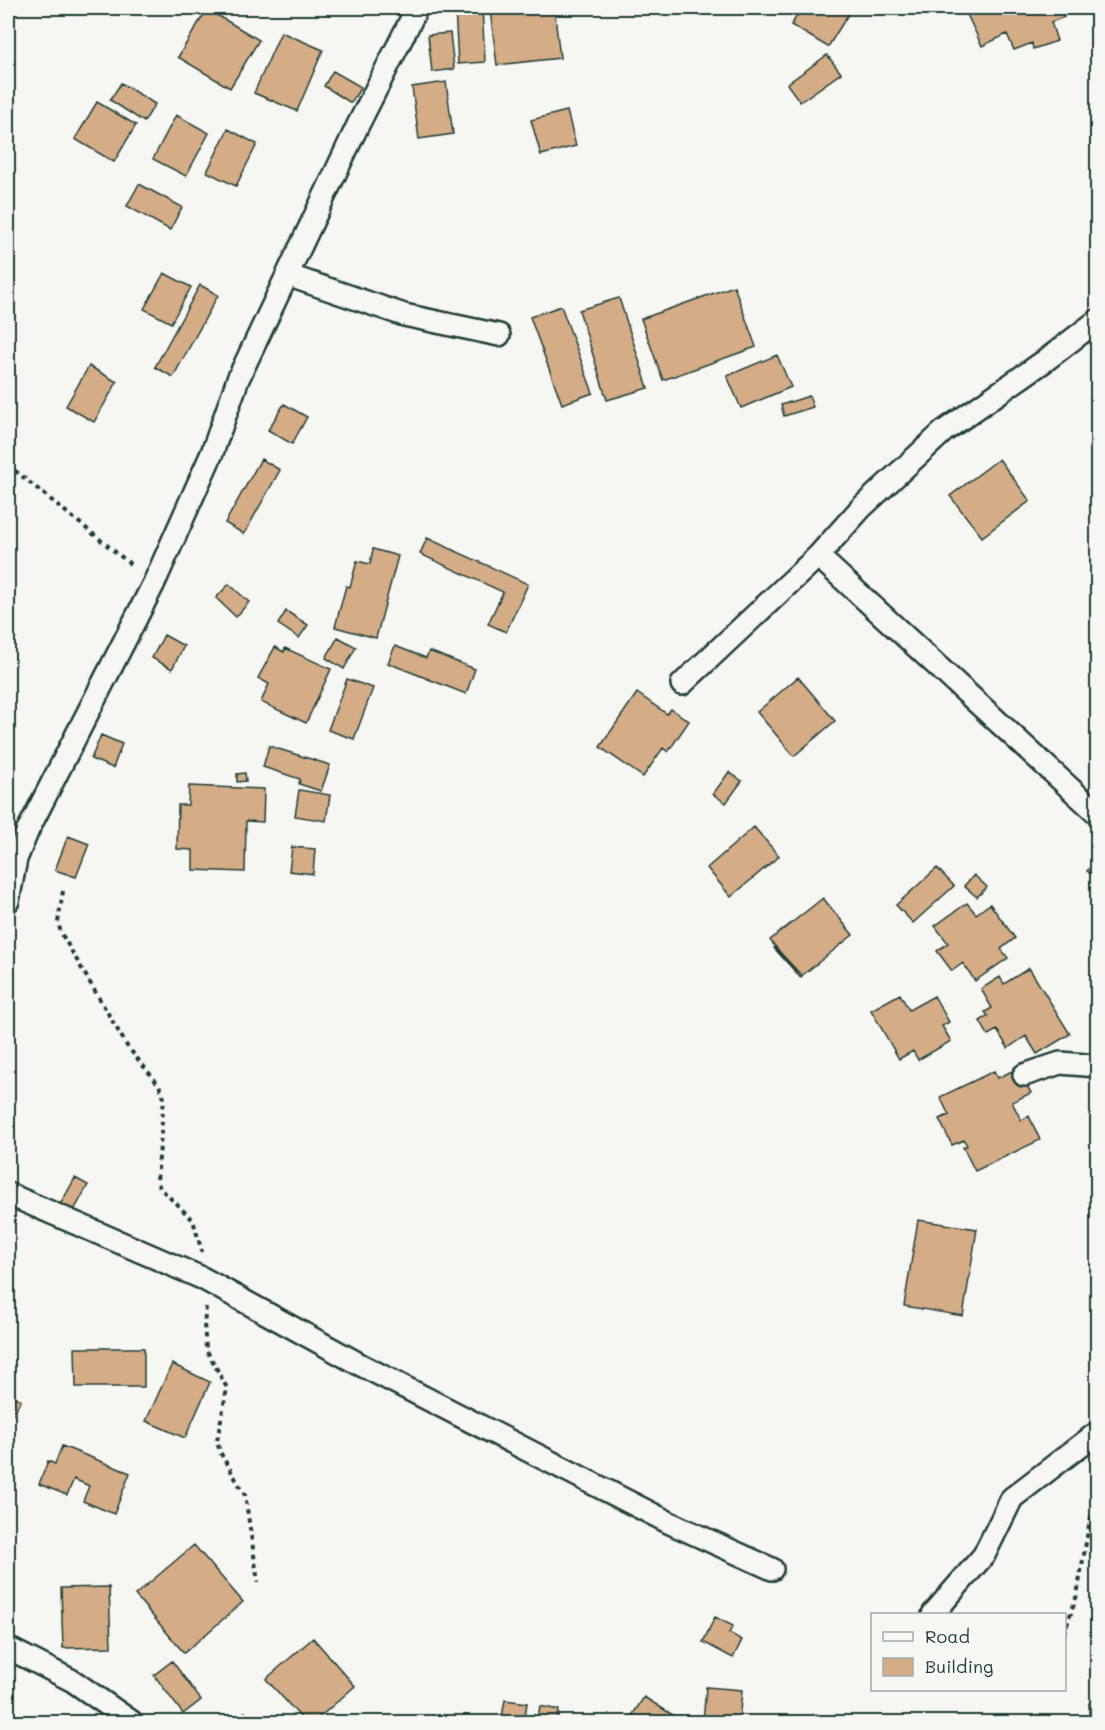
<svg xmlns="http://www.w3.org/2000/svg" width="1105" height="1730" font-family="Mali,sans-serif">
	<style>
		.building { fill: #d4ad86; stroke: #1f3d34; stroke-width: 1.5 }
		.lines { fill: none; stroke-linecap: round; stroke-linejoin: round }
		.street-casing { stroke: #1f3d34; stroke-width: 26 }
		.path { stroke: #1f3d34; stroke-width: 4; stroke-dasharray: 4.5 4.5; stroke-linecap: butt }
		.street { stroke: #f6f6f2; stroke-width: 21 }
	</style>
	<rect width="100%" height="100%" fill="#f6f6f2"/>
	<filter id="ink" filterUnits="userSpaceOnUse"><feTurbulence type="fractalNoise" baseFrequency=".0167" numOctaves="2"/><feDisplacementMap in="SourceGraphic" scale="12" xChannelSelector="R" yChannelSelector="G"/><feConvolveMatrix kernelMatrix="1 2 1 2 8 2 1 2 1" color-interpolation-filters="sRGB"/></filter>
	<g filter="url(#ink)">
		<!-- building -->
		<path class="building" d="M455,8H482L485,62L458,64Z
			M510,8H554L560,58L497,65L490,10Z
			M802,8H852L828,47L791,25Z
			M964,8H1060L1064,17L1051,22L1057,41L1033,49L1032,43L1014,50L1007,34L982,46Z
			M207,9L259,40L230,88L178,57Z
			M281,32L323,50L297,111L254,93Z
			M450,33L454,69L432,72L428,35Z
			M827,55L841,73L800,102L787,84Z
			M333,71L361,87L351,103L324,86Z
			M446,82L453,134L419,139L412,87Z
			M121,83L155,104L144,122L110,100Z
			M97,102L136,125L114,162L75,139Z
			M567,111L576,146L541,155L531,120Z
			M176,115L209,133L186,176L153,159Z
			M228,129L257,144L236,186L207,172Z
			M139,184L182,207L170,230L127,206Z
			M164,273L191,287L171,323L144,309Z
			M200,285L218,295L173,377L155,367Z
			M734,286L756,347L663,380L641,319Z
			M619,298L648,388L607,400L579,310Z
			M561,306L593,393L562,404L530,317Z
			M777,355L791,387L741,408L727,376Z
			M89,366L117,382L94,422L66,406Z
			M809,396L813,407L784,416L781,405Z
			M284,404L307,417L292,444L268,430Z
			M261,459L280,470L244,534L225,523Z
			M999,459L1030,501L982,537L950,496Z
			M427,538L528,584L506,632L488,624L503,592L420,554Z
			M373,549L398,556L376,638L335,627L346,586L350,587L357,561L370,564Z
			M229,584L249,602L236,617L216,598Z
			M286,611L308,625L299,638L278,624Z
			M164,635L184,646L172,669L152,658Z
			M338,637L356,647L344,669L326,658Z
			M395,646L426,658L429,651L475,669L466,694L388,663Z
			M275,647L284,652L285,648L331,669L306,723L261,702L269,684L258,678Z
			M798,677L835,721L794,756L757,712Z
			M347,679L373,688L354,739L328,730Z
			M637,693L667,714L671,709L689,721L668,752L663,748L643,777L600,747Z
			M101,735L122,744L113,768L91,759Z
			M269,746L330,765L321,791L299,784L300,779L263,767Z
			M729,772L742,781L726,803L713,794Z
			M245,773L246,781L237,782V774Z
			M189,786L264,789L263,822L246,821L245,872L193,870V850L177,849L178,805H188Z
			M299,790L330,795L326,821L295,816Z
			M754,827L779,856L731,897L707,868Z
			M68,836L89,844L76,877L55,870Z
			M292,847L315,849L313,874L289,871Z
			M1098,858V880L1087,871Z
			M937,868L954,886L913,923L896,905Z
			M974,875L987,887L977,897L964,886Z
			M823,898L853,935L800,977L770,940Z
			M967,903L976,914L990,904L1015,938L1001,949L1008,958L975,981L963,963L952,971L937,951L948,943L935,926Z
			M775,947L802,976L800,977L774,948Z
			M1029,968L1070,1034L1037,1054L1026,1036L1008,1048L997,1030L988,1035L980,1021L988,1016L985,1012L992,1008L981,989L1000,977L1004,984Z
			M900,994L909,1010L934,996L949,1022L942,1026L951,1041L918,1060L913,1051L899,1059L871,1010Z
			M1018,1068L1031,1093L1012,1102L1021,1120L1029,1116L1040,1140L975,1171L963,1147L967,1146L964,1140L952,1145L939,1119L949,1115L940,1097L994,1071L998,1078Z
			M75,1178L88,1185L72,1214L59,1207Z
			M918,1220L977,1229L963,1316L904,1306Z
			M75,1348H144V1387H76Z
			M172,1364L210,1382L185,1438L146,1421Z
			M8,1392L21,1400L8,1423Z
			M62,1446L130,1473L114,1514L83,1501L89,1486L74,1479L67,1495L39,1484L48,1461L55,1464Z
			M194,1545L243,1602L184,1653L135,1595Z
			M109,1587L111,1647L63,1648L61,1588Z
			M715,1617L733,1626L729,1633L742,1640L733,1658L703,1642Z
			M313,1638L355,1686L314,1722H305L266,1679Z
			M172,1661L201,1700L183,1714L154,1675Z
			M706,1687L742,1690L739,1722H703Z
			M644,1697L676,1717L672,1722H628Z
			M505,1700L527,1703L524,1722H501Z
			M1089,1703H1098V1722H1089Z
			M540,1706L559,1710L557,1722H537Z
			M245,1712L252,1722H231Z"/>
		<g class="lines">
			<defs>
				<path id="street" d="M287,275L404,315L499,335
					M818,556L1098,814
					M682,684L818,556L861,508L944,431L1046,360L1098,320
					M8,901L16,859L28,830L154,583L212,453L238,379L358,125L417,8
					M1024,1075L1060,1063L1098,1066
					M8,1194L202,1278L359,1364L670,1523L772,1569
					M933,1614L984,1555L1012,1498L1098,1432
					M8,1648L73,1681L132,1722"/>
			</defs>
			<!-- street casing -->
			<use href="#street" class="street-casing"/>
			<!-- path -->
			<path class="path" d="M8,465L134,567
				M63,891L58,922L61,933L127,1046L159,1085L164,1098L157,1181L160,1188L193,1220L202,1252
				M206,1307L204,1324L206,1349L227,1388L217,1441L220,1452L245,1495L258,1582
				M1064,1634L1077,1595L1089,1525L1098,1491"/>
			<!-- street -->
			<use href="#street" class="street"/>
		</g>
	</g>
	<!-- margin -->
	<rect width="1105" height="1730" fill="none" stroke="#f6f6f2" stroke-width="30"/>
	<rect x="15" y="15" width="1075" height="1700" fill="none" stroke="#1f3d34" stroke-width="2" filter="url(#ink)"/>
	<!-- legend -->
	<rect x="871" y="1613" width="195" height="78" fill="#f6f6f2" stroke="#a0aca6" stroke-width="1.5"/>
	<rect x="883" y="1632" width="30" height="9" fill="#f6f6f2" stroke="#a0aca6" stroke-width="1.5"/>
	<text x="925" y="1643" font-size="18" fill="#1f3d34">Road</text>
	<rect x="883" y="1658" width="30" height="18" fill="#d4ad86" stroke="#a0aca6" stroke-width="1.5"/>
	<text x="925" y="1673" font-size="18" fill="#1f3d34">Building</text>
</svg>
